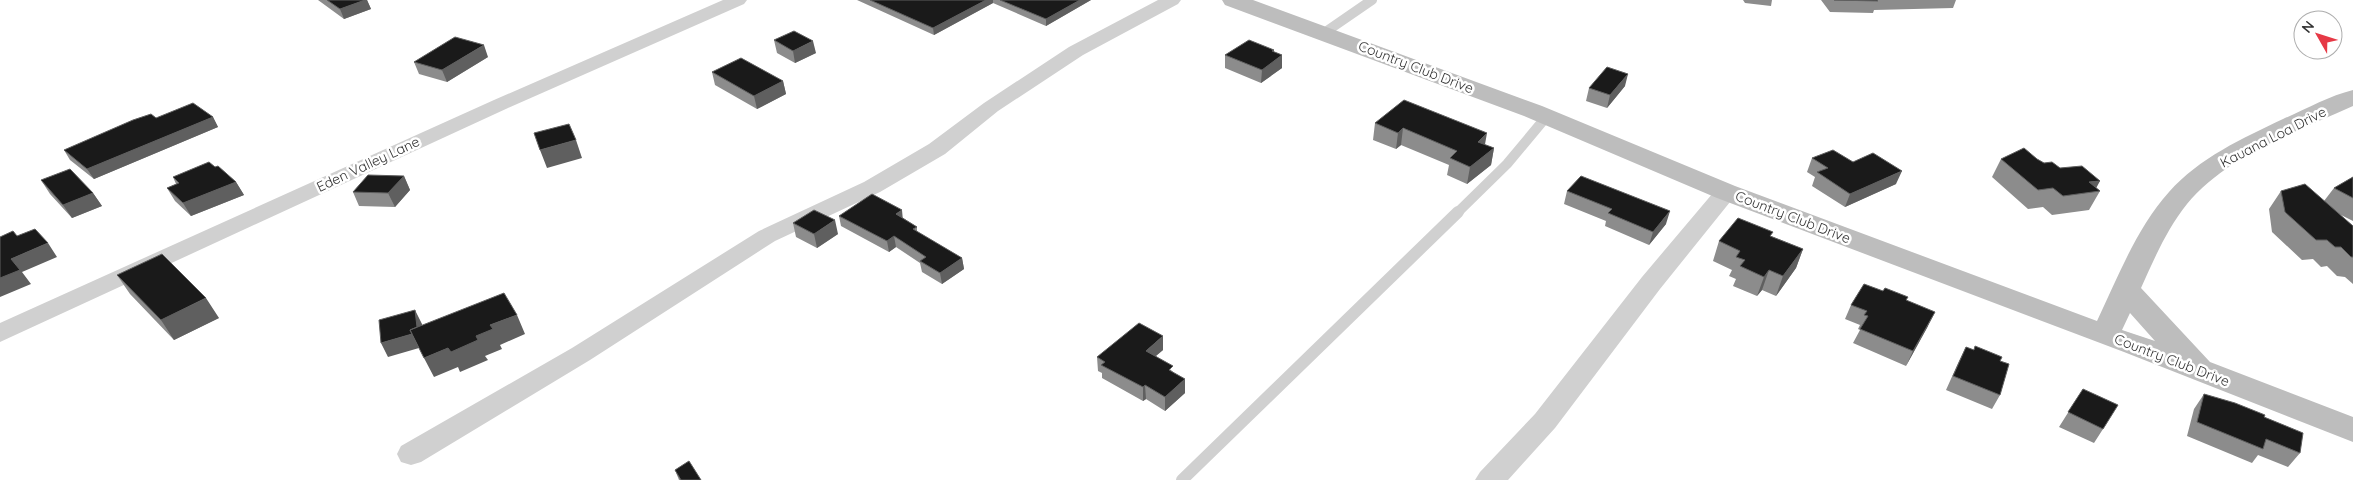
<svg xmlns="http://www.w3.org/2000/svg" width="2353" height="480" font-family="Quicksand,sans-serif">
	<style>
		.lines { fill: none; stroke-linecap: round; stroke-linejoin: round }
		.lane-far1 { stroke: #d0d0d0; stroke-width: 10 }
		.lane { stroke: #d0d0d0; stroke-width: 12 }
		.street { fill: #d0d0d0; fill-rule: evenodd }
		.secondary { fill: #bdbdbd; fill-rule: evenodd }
		.wall { fill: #8c8c8c }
		.shaded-wall { fill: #5f5f5f }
		.building { fill: #1a1a1a; stroke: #5f5f5f }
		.labels { text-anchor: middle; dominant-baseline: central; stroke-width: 5; stroke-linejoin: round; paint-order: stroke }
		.street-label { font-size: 14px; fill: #333; stroke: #fff }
	</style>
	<rect width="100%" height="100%" fill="#fff"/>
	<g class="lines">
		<!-- lane-far1 -->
		<path class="lane-far1" d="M1324,33L1372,0
			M1457,213L1507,164L1547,116"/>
		<!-- lane -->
		<path class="lane" d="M1182,480L1458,212"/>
		<!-- street -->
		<path class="street" d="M723,0H747L744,4L508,108L0,342V323L494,100Z
			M1158,0H1181L1178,4L1083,55L998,111L945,154L880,192L775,241L590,360L421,462L411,465L401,462L397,454L401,446L572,348L759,231L864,182L929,144L984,103L1069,47Z
			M1726,185L1734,187L1737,192L1734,197L1660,289L1555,428L1508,480H1475L1480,472L1535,414L1642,277L1718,187Z"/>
		<!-- secondary -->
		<path class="secondary" d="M1222,0H1253L1542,106L1735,186L2097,321C2118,277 2136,229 2169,192C2199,158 2243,138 2283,119C2306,109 2329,96 2353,90V106C2296,132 2228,155 2187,204C2167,229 2154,259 2141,288L2210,362L2353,417V442L2124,352L1717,198L1524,116L1225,5ZM2130,313L2155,341L2122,330Z"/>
	</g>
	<!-- wall -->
	<path class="wall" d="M318,0H367L371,9L344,19Z
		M857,0H1091L1046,26L993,3L934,35Z
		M1743,0H1772L1771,6L1745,3Z
		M1821,0H1956L1953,8L1874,10L1873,13L1830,12Z
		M774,40L816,53L795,63L777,53Z
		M1274,50V52L1282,55V68L1261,83L1225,68V55Z
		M488,57L447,82L419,74L414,62Z
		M712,72L783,81L786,94L757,109L715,85Z
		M1625,86L1607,108L1586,101L1589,88Z
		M213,117L218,127L94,179L70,160L64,150L156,118Z
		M1375,123L1485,145L1494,148L1491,165L1467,184L1447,175L1449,165L1401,145L1396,149L1373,140Z
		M1812,158L1853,162L1896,184L1845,207L1812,186L1815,177L1807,172Z
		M2001,159H2037L2044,163L2060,168L2096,188L2100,191L2089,210L2052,215L2043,207L2028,209L1992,177Z
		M215,167L236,182L244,195L191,216L175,201L167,188L176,184L173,177Z
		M404,176L410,190L395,207L359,206L353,192Z
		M2353,177V221L2339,214L2353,226V284L2345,277L2337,276L2327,266L2321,267L2313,259L2302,260L2272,232L2269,209L2281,191L2324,201L2334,188Z
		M41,180L93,193L102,206L72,218L50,194Z
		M1567,191L1666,224L1649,245L1605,226L1606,221L1564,204Z
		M839,216L903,218L917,227V232L962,258L964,269L942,284L922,272L920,263L896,247L889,252L841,226Z
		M793,223L838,234L817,248L796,237Z
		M1771,236L1803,249L1796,268L1776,296L1762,290L1757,296L1733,286L1736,279L1729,276L1732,270L1713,261L1719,241Z
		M117,275L219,318L174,340L130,294Z
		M1906,300L1928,326L1906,366L1853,343L1860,330L1858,329L1860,325L1845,319L1851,305Z
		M1966,347L2000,361V395L1992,409L1946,390L1959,361Z
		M1163,350L1156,356L1173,372L1185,393L1165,411L1146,399L1143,401L1102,378V373L1098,371L1097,357Z
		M2083,389L2103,429L2094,443L2059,427Z
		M2204,394L2264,417L2300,453L2288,467L2258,455L2252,463L2187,436L2194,409Z
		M675,470L701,480H679Z"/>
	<!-- shaded-wall -->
	<path class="shaded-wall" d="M365,0H367L371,9L344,19L340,9Z
		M986,0H993V3L934,35L933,28Z
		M1080,0H1091L1046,26V19Z
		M813,41L816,53L795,63L793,51Z
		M484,45L488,57L447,82L442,70Z
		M1274,50V61L1282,55V68L1261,83L1262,70L1272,51Z
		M1628,74L1625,86L1607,108L1610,95Z
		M783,81L786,94L757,109L754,96Z
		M213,117L218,127L94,179L87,169Z
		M1403,128L1401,145L1396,149L1398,133Z
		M1487,133L1484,150L1478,142Z
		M576,140L582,158L547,168L540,150Z
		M1494,148L1491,165L1467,184L1470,167Z
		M1902,171L1896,184L1845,207L1850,194Z
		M404,176L410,190L395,207L388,193Z
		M2100,181L2094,192L2089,182Z
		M236,182L244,195L191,216L183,203Z
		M93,193L102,206L72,218L63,205Z
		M902,210L903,221L896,214Z
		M1670,211L1666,224L1649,245L1653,232Z
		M835,220L838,234L817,248L814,234Z
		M894,236L896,247L889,252L887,241Z
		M48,243L57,257L22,272L31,284L0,297V278L11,259Z
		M1803,249L1796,268L1776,296L1783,276Z
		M962,258L964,269L942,284L940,273Z
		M1769,270L1762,290L1757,296L1764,277Z
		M206,298L219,318L174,340L161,320Z
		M415,310L422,324L425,346L412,334Z
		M1935,312L1928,326L1906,366L1913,351Z
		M517,315L525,334L500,345L502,349L485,356L488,360L460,372L458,367L434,377L424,358L476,336L490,325Z
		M412,334L419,348L388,357L381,343Z
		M1163,336V350L1146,364V351Z
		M1185,379V393L1165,411V397Z
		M1145,385L1146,399L1143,401V387Z"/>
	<!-- building -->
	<path class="building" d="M327,0H365L340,9Z
		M870,0H986L933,28Z
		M1000,0H1080L1046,19Z
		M1834,0H1877L1878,1Z
		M794,31L813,41L793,51L774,40Z
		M455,37L484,45L442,70L414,62Z
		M1249,40L1274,50L1272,51L1282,55L1262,70L1225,55Z
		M741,58L783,81L754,96L712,72Z
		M1607,67L1628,74L1610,95L1589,88Z
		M1404,100L1487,133L1478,142L1494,148L1470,167L1450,158L1457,151L1403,128L1398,133L1375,123Z
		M193,103L213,117L87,169L64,150L133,120L151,114L156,118Z
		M569,124L576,140L540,150L534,133Z
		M2024,148L2037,159L2044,163L2052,162L2060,168L2082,166L2100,181L2089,182L2100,191L2063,196L2053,188L2038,190L2001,159Z
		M1833,150L1853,162L1873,153L1902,171L1850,194L1817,172L1828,168L1812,158Z
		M209,162L215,167L218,166L236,182L183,203L167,188L179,183L173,177Z
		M70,169L93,193L63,205L41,180Z
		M368,175L404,176L388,193L353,192Z
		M1581,176L1670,211L1653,232L1608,213L1612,209L1567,191Z
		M2353,177V198L2334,188Z
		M2305,184L2353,226V257H2351L2341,247H2335L2327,240H2316L2285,212L2281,191Z
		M872,194L902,210L896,214L917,227L913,229L962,258L940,273L920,261L926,257L894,236L887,241L839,216Z
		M814,210L835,220L814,234L793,223Z
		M1738,218L1773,232L1770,236L1803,249L1783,276L1769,270L1764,277L1740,266L1745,260L1736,257L1740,251L1719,241Z
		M35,229L48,243L11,259L20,270L0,278V237L13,231L17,236Z
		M162,254L206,298L161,320L117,275Z
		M1864,284L1883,291L1885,288L1908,297L1906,300L1935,312L1913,351L1860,329L1868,316L1864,315L1867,311L1851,305Z
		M504,293L517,315L490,325L493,329L476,336L478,340L451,352L448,348L424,358L410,330Z
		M415,310L417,327L410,330L412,334L381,343L379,320Z
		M1139,323L1163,336L1146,351L1173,366L1169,370L1185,379L1165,397L1145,385L1143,387L1101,365L1105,362L1097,357Z
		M1975,346L2002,357L2000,361L2009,364L2000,395L1953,376L1966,347L1974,350Z
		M2083,389L2118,405L2103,429L2068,412Z
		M2204,394L2235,403L2265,415L2264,417L2303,433L2300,453L2266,439L2263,449L2197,422Z
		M689,461L701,480H681L675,470Z"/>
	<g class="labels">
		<!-- street labels -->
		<g class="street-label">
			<text transform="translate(1416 67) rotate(21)">Country Club Drive</text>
			<text transform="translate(2273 137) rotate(-27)">Kauana Loa Drive</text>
			<text transform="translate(368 164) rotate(-25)">Eden Valley Lane</text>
			<text transform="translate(1793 217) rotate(21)">Country Club Drive</text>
			<text transform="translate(2172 360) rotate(21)">Country Club Drive</text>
		</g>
	</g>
	<!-- north arrow -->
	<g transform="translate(2318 35) rotate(309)"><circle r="24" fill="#ffffff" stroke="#adadad"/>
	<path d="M0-4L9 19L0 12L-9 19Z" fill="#e63946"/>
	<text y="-8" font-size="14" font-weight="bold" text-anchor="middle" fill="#333333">N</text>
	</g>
</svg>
